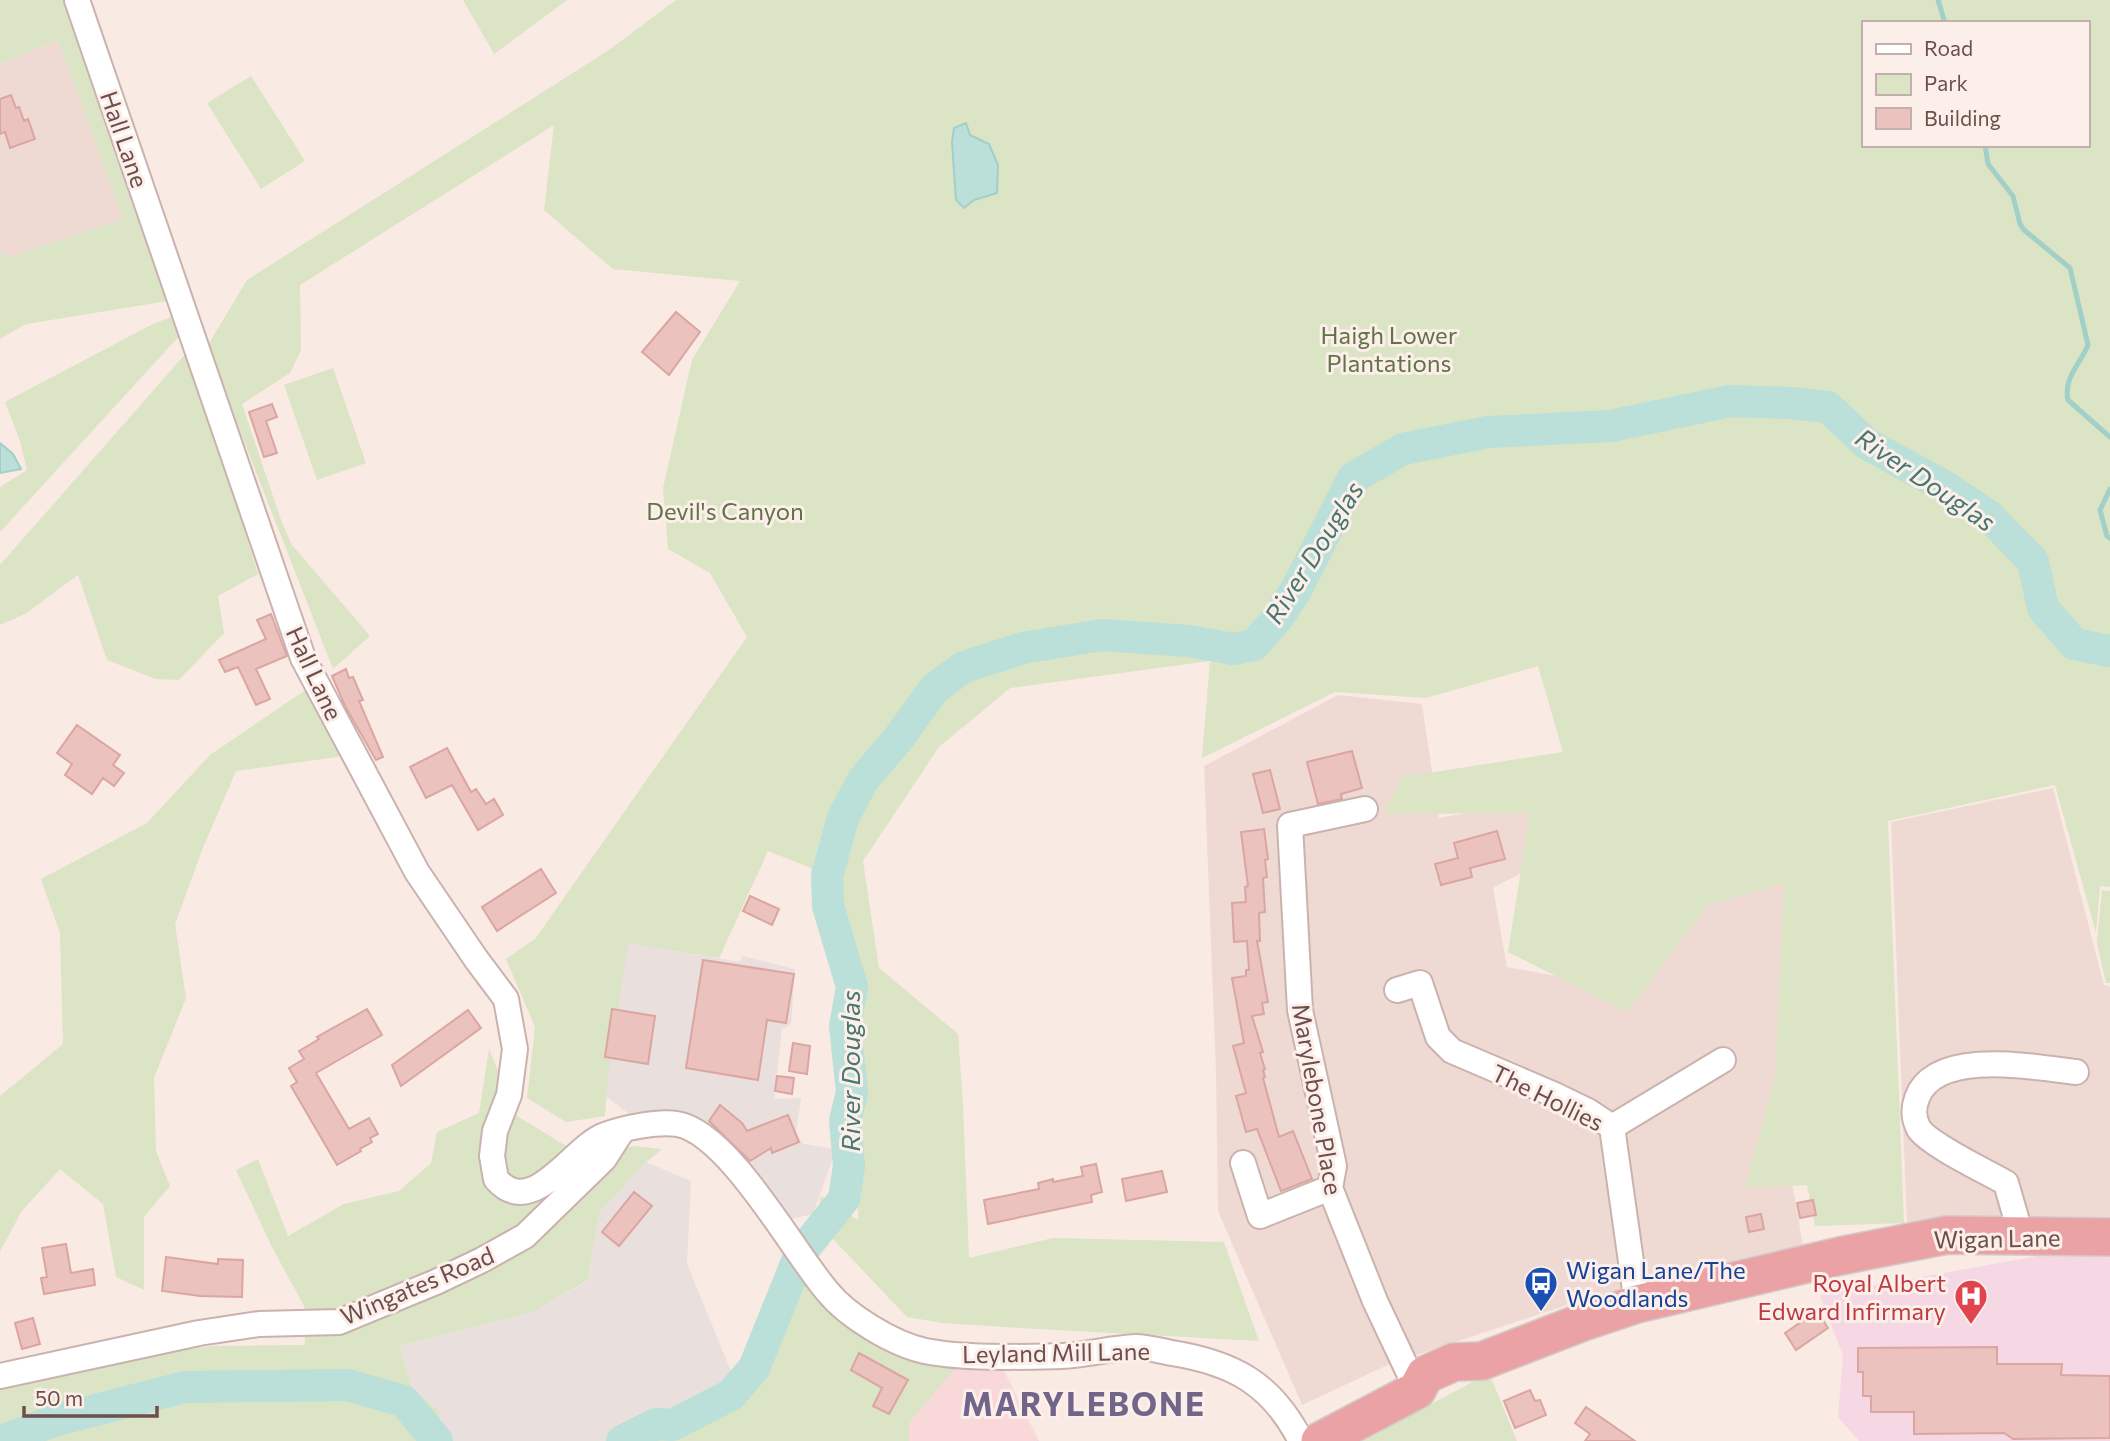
<svg xmlns="http://www.w3.org/2000/svg" width="2110" height="1441" font-family="Commissioner,sans-serif">
	<style>
		.residential { fill: #efdad3 }
		.commercial { fill: #f8d8d9 }
		.industrial { fill: #e9dfdd }
		.medical { fill: #f5d8e4 }
		.green { fill: #dbe4c4; fill-rule: evenodd }
		.water { fill: #bbdfd9; stroke: #a2d0c9; stroke-width: 2 }
		.lines { fill: none; stroke-linecap: round; stroke-linejoin: round }
		.stream { stroke: #a2d0c9; stroke-width: 5 }
		.river { stroke: #bbdfd9; stroke-width: 32 }
		.building { fill: #ebc2be; stroke: #dba5a1; stroke-width: 2 }
		.minor-casing { stroke: #cab2ae; stroke-width: 28 }
		.highway-casing { stroke: #d3caca; stroke-width: 40 }
		.minor { stroke: #fff; stroke-width: 24 }
		.highway { stroke: #eba2a5; stroke-width: 37 }
		.labels { text-anchor: middle; dominant-baseline: central; stroke-width: 6; stroke-linejoin: round; paint-order: stroke }
		.street-label { font-size: 24px; fill: #6d4e4d; stroke: #fcefe9 }
		.park-label { font-size: 24px; fill: #607246; stroke: #fcefe9 }
		.transit-label { font-size: 24px; fill: #164399; stroke: #fcefe9; text-anchor: start }
		.health-label { font-size: 24px; fill: #be3a42; stroke: #fcefe9; text-anchor: end }
		.water-label { font-size: 26px; font-style: italic; fill: #477771; stroke: #fcefe9 }
		.district-label { font-size: 32px; font-weight: bold; letter-spacing: 2px; fill: #72658a; stroke: #fcefe9 }
	</style>
	<rect width="100%" height="100%" fill="#f9eae3"/>
	<!-- residential -->
	<path class="residential" d="M58,40L124,219L9,257L0,251V64Z
		M1338,695L1422,704L1439,818L1602,789L1605,829L1493,888L1507,967L1605,985L1722,881L1810,847L1783,1130L1803,1246L1594,1296L1392,1363L1302,1405L1218,1211L1216,1072L1204,766Z
		M2053,788L2104,985L2110,987V1220L1907,1225L1891,822Z"/>
	<!-- commercial -->
	<path class="commercial" d="M935,1363H1000L1039,1441H876Z"/>
	<!-- industrial -->
	<path class="industrial" d="M573,917L664,949L740,962L743,956L795,969L791,1024L782,1029L774,1099L801,1098L796,1133L803,1144L836,1149L813,1214L786,1220L749,1167L633,1117L545,1049Z
		M646,1162L691,1181L687,1264L733,1376L720,1387L611,1441H447L438,1409L413,1391L399,1346L531,1312L588,1281L599,1213Z"/>
	<!-- medical -->
	<path class="medical" d="M2110,1247V1441H1859L1838,1417L1843,1356L1820,1295L2083,1248Z"/>
	<!-- green -->
	<path class="green" d="M0,0H76L174,300L26,324L0,339V251L9,257L123,219L58,40L0,64Z
		M463,0H567L494,54Z
		M676,0H2110V887L2100,886L2096,933L2055,785L1888,821L1904,1223L1815,1226L1807,1185L1745,1188L1775,1078L1784,883L1708,905L1627,1012L1508,952L1530,813L1383,814L1402,777L1563,752L1538,666L1426,698L1335,692L1202,758L1210,661L1010,688L939,747L863,861L879,968L958,1034L963,1104L969,1258L1053,1238L1224,1242L1259,1341L1004,1327L943,1323L907,1317L815,1220L821,1196L858,1220L863,1003L830,967L811,868L768,851L719,958L628,943L609,1066L605,1116L566,1122L527,1098L535,1027L506,959L535,939L747,637L710,573L668,549L663,488L692,360L740,281L613,269L544,210L554,125L300,285L301,350L290,373L242,404L282,523L292,545L370,636L333,669L224,390L202,355L247,280L609,50ZM1863,23H2087V145H1863Z
		M251,76L305,161L261,189L207,103Z
		M176,315L181,334L0,532V487L27,470L20,441L5,402L151,325Z
		M188,351L258,574L218,596L224,633L179,680L156,679L107,660L78,575L25,614L0,625V565Z
		M333,368L366,463L317,480L284,385Z
		M307,689L344,756L236,771L202,850L175,924L186,998L154,1078L156,1151L170,1186L144,1217V1290L116,1277L103,1204L60,1169L21,1212L0,1252V1096L63,1044L60,933L41,879L147,823L210,755Z
		M2102,890L2110,891V983H2106L2097,943Z
		M489,1049L517,1116L563,1144L594,1159L633,1146L662,1149L646,1162L599,1213L588,1280L532,1312L399,1346L413,1391L438,1409L447,1441H0V1386L111,1361L213,1346L305,1345L304,1306L271,1245L236,1170L258,1159L288,1236L344,1204L399,1191L431,1163L437,1132L479,1113Z
		M807,1273L887,1345L957,1366L909,1423V1441H611L720,1387L733,1376Z
		M1489,1373L1517,1441H1363Z"/>
	<!-- water -->
	<path class="water" d="M966,123L970,135L989,144L998,165L997,193L974,200L964,208L956,200L952,142L954,128Z
		M0,443L13,454L21,469L0,473Z"/>
	<g class="lines">
		<!-- stream -->
		<path class="stream" d="M1938,0L1945,23
			M1985,145L1988,164L2013,196L2020,224L2024,230L2070,268L2088,345C2081,363 2063,378 2068,400L2110,437
			M2110,489L2100,510L2107,536L2110,538"/>
		<!-- river -->
		<path class="river" d="M2,1441L53,1421L185,1387L347,1385L404,1401L437,1441
			M622,1441L656,1424L672,1425L731,1395L754,1368L800,1254L844,1199L849,1166L845,1121L852,1092L845,1026L852,987L828,906L827,876L843,818L863,780L898,739L935,688L964,667L1023,648L1102,635L1189,641L1233,649L1254,645L1277,619L1296,590L1353,478L1403,449L1488,432L1611,426L1730,401L1791,403L1828,407L1867,444L1944,486L1989,516L2033,561L2043,608L2074,644L2110,651"/>
	</g>
	<!-- building -->
	<path class="building" d="M11,95L16,108L19,107L24,121L28,119L35,139L10,148L5,132L0,134V99Z
		M676,312L700,332L669,375L642,352Z
		M272,404L277,417L266,421L277,453L264,457L249,412Z
		M271,614L287,656L256,669L270,699L256,705L238,667L225,672L219,660L266,639L257,620Z
		M346,669L349,678L353,677L363,700L359,701L383,757L376,760L345,706L332,676Z
		M77,725L120,755L113,765L124,773L114,786L103,778L92,794L65,775L72,764L57,753Z
		M447,748L471,792L476,789L486,804L494,799L503,815L478,830L452,785L426,798L410,767Z
		M1352,751L1362,788L1341,794L1342,799L1318,804L1307,762Z
		M1270,770L1280,809L1263,813L1253,774Z
		M1264,829L1268,859L1265,860L1267,877L1263,878L1265,912L1259,913L1260,941H1257L1268,1002L1262,1003L1264,1014L1252,1016L1263,1052L1260,1053L1265,1069L1263,1070L1265,1077L1263,1078L1279,1137L1293,1131L1312,1179L1281,1191L1257,1129L1246,1132L1236,1096L1246,1093L1233,1046L1244,1043L1232,978L1246,976V970H1249L1247,941L1234,942L1232,903L1246,902L1245,887L1248,886L1241,832Z
		M1497,831L1505,859L1470,868L1472,877L1441,885L1435,864L1458,858L1454,843Z
		M541,869L556,893L497,931L482,907Z
		M750,896L779,909L772,925L743,911Z
		M703,960L794,974L786,1023L767,1020L758,1080L686,1068Z
		M367,1009L382,1035L316,1073L349,1129L369,1118L378,1134L370,1138L372,1142L360,1149L361,1151L337,1165L291,1086L297,1082L289,1068L304,1059L299,1051L319,1039L317,1037Z
		M612,1009L655,1016L648,1064L605,1057Z
		M468,1010L481,1028L401,1086L392,1065Z
		M793,1043L810,1046L807,1074L789,1071Z
		M777,1076L794,1078L792,1094L775,1091Z
		M720,1105L742,1123L747,1131L788,1115L799,1142L772,1153L771,1148L750,1161L709,1121Z
		M1096,1164L1102,1192L1091,1195L1092,1202L988,1224L984,1200L1039,1189L1038,1183L1053,1179V1182L1083,1176L1081,1167Z
		M1162,1171L1167,1192L1126,1201L1122,1179Z
		M634,1192L652,1206L619,1246L602,1232Z
		M1813,1200L1816,1215L1800,1218L1797,1203Z
		M1761,1214L1764,1229L1749,1232L1746,1217Z
		M66,1244L71,1273L93,1269L95,1285L44,1294L41,1278L47,1277L42,1248Z
		M166,1257L218,1264V1259L243,1260L242,1297L200,1296L162,1291Z
		M1817,1311L1828,1328L1796,1350L1785,1333Z
		M33,1318L40,1344L22,1349L15,1323Z
		M1997,1347V1364H2062L2061,1375L2110,1376V1438L2013,1439L2004,1433L1914,1434V1412H1871V1396H1863V1372H1858V1348Z
		M859,1353L908,1380L889,1414L873,1406L882,1388L851,1370Z
		M1530,1390L1535,1401L1540,1400L1546,1415L1515,1428L1504,1401Z
		M1586,1407L1635,1441H1585L1590,1434L1575,1423Z"/>
	<g class="lines">
		<defs>
			<path id="minor" d="M77,0L303,658L417,872L476,959L506,999L515,1049L509,1095L495,1131L492,1156L496,1179C533,1221 572,1147 605,1135C623,1128 658,1121 677,1124C728,1132 793,1251 827,1291C847,1316 893,1344 925,1351C965,1359 1021,1357 1062,1356C1087,1355 1111,1348 1136,1347C1147,1347 1160,1351 1172,1353C1234,1363 1272,1384 1301,1441
				M1365,809L1290,825L1300,1010L1334,1166L1330,1188L1375,1301L1417,1390
				M1397,990L1420,983L1438,1037L1452,1051L1555,1095L1588,1111L1612,1127L1637,1304
				M1612,1127L1723,1060
				M1243,1163L1260,1216L1330,1188
				M2021,1235L2006,1183C1987,1172 1930,1145 1919,1129C1913,1118 1913,1109 1917,1098C1935,1048 2035,1067 2076,1072
				M0,1376L199,1333L259,1324L339,1322L436,1282L482,1260L525,1236L604,1159L622,1131"/>
			<path id="highway" d="M1320,1441L1417,1390L1425,1375L1454,1362L1482,1361L1583,1322L1637,1304L1840,1256L1947,1235L2110,1237"/>
		</defs>
		<!-- minor casing -->
		<use href="#minor" class="minor-casing"/>
		<!-- highway casing -->
		<use href="#highway" class="highway-casing"/>
		<!-- minor -->
		<use href="#minor" class="minor"/>
		<!-- highway -->
		<use href="#highway" class="highway"/>
	</g>
	<!-- icons -->
	<defs>
		<symbol id="bus-pin" viewBox="-11 -11 22 30"><path d="M0 17L-7.5 6A9.5 9.5 0 1 1 7.5 6Z" fill="#1a4fb4" stroke="#fcefe9"/><path d="M-5-6H5V4H4V6H2V4H-2V6H-4V4H-5ZM-3.5-4V0h7V-4ZM-3.5 1.2v1.5H-2V1.2ZM2 1.2v1.5H3.5V1.2Z" fill="#fff"/></symbol>
		<symbol id="hospital-pin" viewBox="-11 -11 22 30"><path d="M0 17L-7.5 6A9.5 9.5 0 1 1 7.5 6Z" fill="#e0444e" stroke="#fcefe9"/><path d="M-5-5h3v3.5h4V-5h3V5h-3V1.5h-4V5h-3Z" fill="#fff"/></symbol>
	</defs>
	<g fill-rule="evenodd">
		<use href="#bus-pin" x="1522" y="1264" width="38" height="52"/>
		<use href="#hospital-pin" x="1952" y="1277" width="38" height="52"/>
	</g>
	<g class="labels">
		<!-- street labels -->
		<g class="street-label">
			<text transform="translate(125 139) rotate(71)">Hall Lane</text>
			<text transform="translate(315 673) rotate(65)">Hall Lane</text>
			<text transform="translate(1548 1097) rotate(26)">The Hollies</text>
			<text transform="translate(1318 1099) rotate(80)">Marylebone Place</text>
			<text transform="translate(1997 1238) rotate(-1)">Wigan Lane</text>
			<text transform="translate(417 1285) rotate(-23)">Wingates Road</text>
			<text transform="translate(1056 1352) rotate(-1)">Leyland Mill Lane</text>
		</g>
		<!-- park labels -->
		<g class="park-label">
			<text x="1389" y="334">Haigh Lower<tspan x="1389" dy="28">Plantations</tspan></text>
			<text x="725" y="510">Devil's Canyon</text>
		</g>
		<!-- transit labels -->
		<g class="transit-label">
			<text x="1566" y="1269">Wigan Lane/The<tspan x="1566" dy="28">Woodlands</tspan></text>
		</g>
		<!-- health labels -->
		<g class="health-label">
			<text x="1946" y="1282">Royal Albert<tspan x="1946" dy="28">Edward Infirmary</tspan></text>
		</g>
		<!-- water labels -->
		<g class="water-label">
			<text transform="translate(1926 479) rotate(34)">River Douglas</text>
			<text transform="translate(1313 552) rotate(-58)">River Douglas</text>
			<text transform="translate(849 1071) rotate(-90)">River Douglas</text>
		</g>
		<!-- district labels -->
		<g class="district-label">
			<text x="1084" y="1403">MARYLEBONE</text>
		</g>
	</g>
	<!-- legend -->
	<rect x="1862" y="21" width="228" height="126" fill="#fcefe9" stroke="#c3afab" stroke-width="2"/>
	<rect x="1876" y="44" width="35" height="10" fill="#ffffff" stroke="#c3afab" stroke-width="2"/>
	<text x="1924" y="56" font-size="21" fill="#6d4e4d">Road</text>
	<rect x="1876" y="74" width="35" height="21" fill="#dbe4c4" stroke="#c3afab" stroke-width="2"/>
	<text x="1924" y="91" font-size="21" fill="#6d4e4d">Park</text>
	<rect x="1876" y="108" width="35" height="21" fill="#ebc2be" stroke="#c3afab" stroke-width="2"/>
	<text x="1924" y="126" font-size="21" fill="#6d4e4d">Building</text>
	<!-- scale -->
	<path d="M24 1406v10h133v-10" fill="none" stroke="#6d4e4d" stroke-width="3.5"/>
	<text x="35" y="1406" font-size="21" fill="#6d4e4d" stroke="#fcefe9" stroke-width="5" paint-order="stroke">50 m</text>
</svg>
